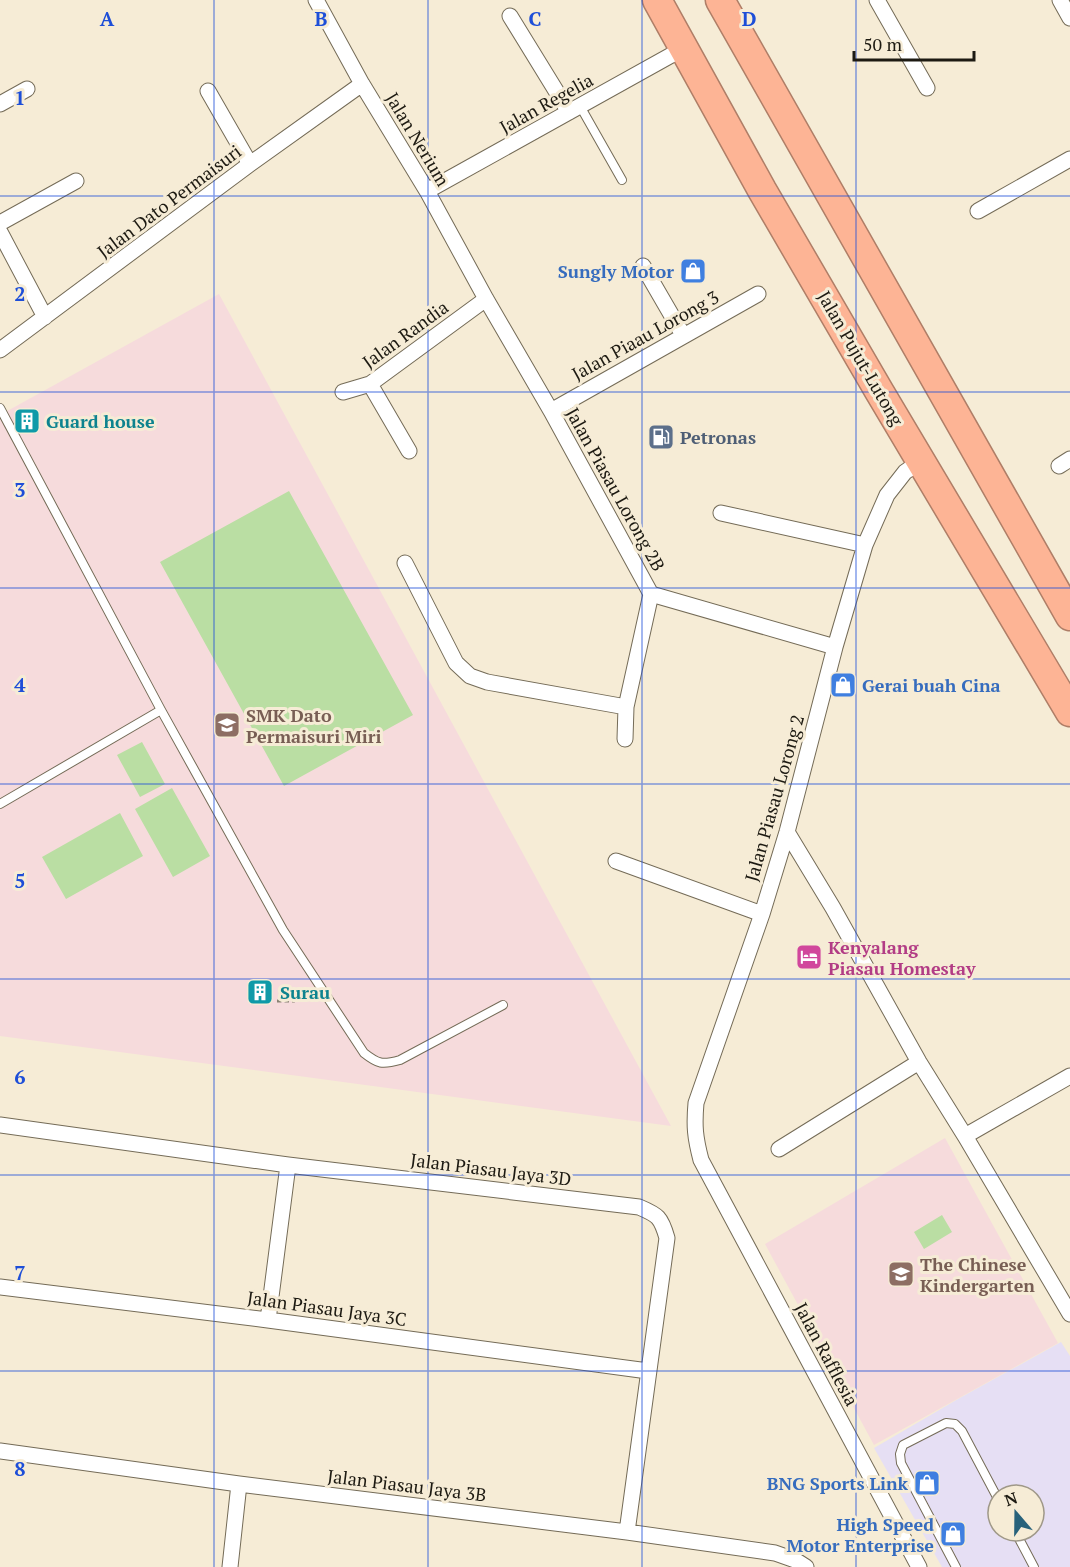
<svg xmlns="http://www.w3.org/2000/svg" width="1070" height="1567" font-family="'PT Serif',serif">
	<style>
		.commercial { fill: #e6dff4; fill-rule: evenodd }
		.education { fill: #f6dbdc }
		.green { fill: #badea3 }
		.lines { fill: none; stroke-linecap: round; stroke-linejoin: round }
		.lane-casing { stroke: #746b57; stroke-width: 10 }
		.street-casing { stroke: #746b57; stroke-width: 17 }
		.highway-casing { stroke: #af7e67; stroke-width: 31 }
		.path { stroke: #898374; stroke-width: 3; stroke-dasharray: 4.5 3; stroke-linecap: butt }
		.lane { stroke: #fff; stroke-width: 8 }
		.street { stroke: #fff; stroke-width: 15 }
		.highway { stroke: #fdb495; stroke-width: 28 }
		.grid { fill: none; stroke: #1d4ed8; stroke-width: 1.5; stroke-opacity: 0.55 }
		.labels { text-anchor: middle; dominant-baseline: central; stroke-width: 6; stroke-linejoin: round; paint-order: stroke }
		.street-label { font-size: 18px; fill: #1d1a12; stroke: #f6ecd6 }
		.shop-label { font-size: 18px; font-weight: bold; fill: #366cbe; stroke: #f6ecd6; text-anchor: end }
		.culture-label { font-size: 18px; font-weight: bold; fill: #0d838f; stroke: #f6ecd6; text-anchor: start }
		.service-label { font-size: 18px; font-weight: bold; fill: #4e5e75; stroke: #f6ecd6; text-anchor: start }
		.education-label { font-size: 18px; font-weight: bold; fill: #785e54; stroke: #f6ecd6; text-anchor: start }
		.hotel-label { font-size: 18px; font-weight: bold; fill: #b23c85; stroke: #f6ecd6; text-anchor: start }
		.grid-label { font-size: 20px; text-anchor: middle; font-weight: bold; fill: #1d4ed8; stroke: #f6ecd6; stroke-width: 6; stroke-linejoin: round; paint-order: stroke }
	</style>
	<rect width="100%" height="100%" fill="#f6ecd6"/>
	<!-- commercial -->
	<path class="commercial" d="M1061,1342L1070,1356V1567H942L874,1448L958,1399ZM998,1495H1034V1531H998Z"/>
	<!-- education -->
	<path class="education" d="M219,294L671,1126L0,1036V415Z
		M945,1138L1058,1343L874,1445L765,1244Z"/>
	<!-- green -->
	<path class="green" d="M289,491L413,715L284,786L160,562Z
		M142,742L165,784L140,797L117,755Z
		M172,788L210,856L173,877L135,809Z
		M120,813L143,856L66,899L42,857Z
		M942,1215L952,1232L924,1249L914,1232Z"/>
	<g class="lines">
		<defs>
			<path id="lane" d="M580,106L622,180
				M0,408L161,710L283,930L364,1053C378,1064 382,1065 400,1060L503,1005
				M0,804L161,710
				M1015,1531L1034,1567
				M956,1567L901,1463L900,1454L903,1445L946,1423L955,1424L962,1431L998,1499"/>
			<path id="street" d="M316,0L362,84L427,191L486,299L551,411L651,594L835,647
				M877,0L927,88
				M1060,0L1070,18
				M510,16L569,112
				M208,91L250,164
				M0,104L27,89
				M427,191L684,48
				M978,211L1070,159
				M0,223L76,181
				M0,232L45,317
				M643,266L683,335
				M0,350L250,164L362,84
				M370,384L409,451
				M343,392L370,384L486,299
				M551,411L758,294
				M1059,466L1070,459
				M721,513L865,545
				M405,563L456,663L470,676L487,682L626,707L651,594
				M625,739L626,707
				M787,832L833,908L919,1062L965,1136L1070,1076
				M616,861L762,914
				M0,1125L288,1165L639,1207C658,1215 661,1217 667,1238L627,1532
				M965,1136L1070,1314
				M779,1149L919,1062
				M0,1287L268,1320L648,1371
				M268,1320L288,1165
				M0,1451L239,1484L627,1532L775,1553L795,1560L806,1567
				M230,1567L239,1484
				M919,1567L701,1160C695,1137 694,1126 696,1103L762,914L787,832L835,647L865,545L887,495L905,472L921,461"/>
			<path id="highway" d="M657,0L762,190L879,391L1070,712
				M720,0L1070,616"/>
		</defs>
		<!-- lane casing -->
		<use href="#lane" class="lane-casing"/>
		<!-- street casing -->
		<use href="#street" class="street-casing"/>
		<!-- highway casing -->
		<use href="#highway" class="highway-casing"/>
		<!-- path -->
		<path class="path" d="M277,1001H294L310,990"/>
		<!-- lane -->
		<use href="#lane" class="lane"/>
		<!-- street -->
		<use href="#street" class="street"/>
		<!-- highway -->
		<use href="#highway" class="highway"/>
	</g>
	<!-- grid -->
	<path class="grid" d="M214,0V1567M428,0V1567M642,0V1567M856,0V1567M0,196H1070M0,392H1070M0,588H1070M0,784H1070M0,979H1070M0,1175H1070M0,1371H1070"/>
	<!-- icons -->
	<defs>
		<symbol id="shop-square" viewBox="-11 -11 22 22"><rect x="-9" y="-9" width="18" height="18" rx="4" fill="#3f7fe0" stroke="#f6ecd6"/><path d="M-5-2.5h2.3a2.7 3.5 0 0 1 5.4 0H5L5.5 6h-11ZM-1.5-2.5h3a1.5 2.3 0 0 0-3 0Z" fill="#fff"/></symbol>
		<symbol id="building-square" viewBox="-11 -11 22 22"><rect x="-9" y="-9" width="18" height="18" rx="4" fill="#0f9aa8" stroke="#f6ecd6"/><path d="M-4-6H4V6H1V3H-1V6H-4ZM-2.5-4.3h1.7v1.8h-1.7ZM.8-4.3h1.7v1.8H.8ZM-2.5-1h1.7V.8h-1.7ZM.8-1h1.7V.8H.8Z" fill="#fff"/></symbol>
		<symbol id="fuel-square" viewBox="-11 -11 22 22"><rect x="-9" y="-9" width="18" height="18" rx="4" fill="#5c6f8a" stroke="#f6ecd6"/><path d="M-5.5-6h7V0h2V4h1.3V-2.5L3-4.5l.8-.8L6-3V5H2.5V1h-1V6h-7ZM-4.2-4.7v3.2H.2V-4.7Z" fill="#fff"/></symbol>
		<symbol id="school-square" viewBox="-11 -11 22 22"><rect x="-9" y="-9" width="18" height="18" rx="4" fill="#8d6e63" stroke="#f6ecd6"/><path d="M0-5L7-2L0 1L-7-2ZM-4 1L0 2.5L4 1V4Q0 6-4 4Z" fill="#fff"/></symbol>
		<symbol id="hotel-square" viewBox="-11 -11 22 22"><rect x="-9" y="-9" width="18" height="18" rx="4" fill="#d1479c" stroke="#f6ecd6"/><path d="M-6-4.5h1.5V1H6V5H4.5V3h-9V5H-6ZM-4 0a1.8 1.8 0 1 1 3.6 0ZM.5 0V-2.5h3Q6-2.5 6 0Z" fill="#fff"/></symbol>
	</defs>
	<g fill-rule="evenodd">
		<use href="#shop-square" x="678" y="256" width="30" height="30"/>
		<use href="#building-square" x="12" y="406" width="30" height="30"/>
		<use href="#fuel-square" x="646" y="422" width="30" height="30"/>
		<use href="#shop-square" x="828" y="670" width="30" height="30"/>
		<use href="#school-square" x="212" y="710" width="30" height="30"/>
		<use href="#hotel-square" x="794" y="942" width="30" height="30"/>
		<use href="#building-square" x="245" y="977" width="30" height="30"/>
		<use href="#school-square" x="886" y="1259" width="30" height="30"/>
		<use href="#shop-square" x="912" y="1468" width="30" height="30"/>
		<use href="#shop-square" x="938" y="1519" width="30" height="30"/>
	</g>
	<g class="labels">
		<!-- street labels -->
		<g class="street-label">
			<text transform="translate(546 103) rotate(-29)">Jalan Regelia</text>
			<text transform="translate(418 139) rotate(59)">Jalan Nerium</text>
			<text transform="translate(169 201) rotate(-37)">Jalan Dato Permaisuri</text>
			<text transform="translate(405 334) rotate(-36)">Jalan Randia</text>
			<text transform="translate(645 335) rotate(-29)">Jalan Piaau Lorong 3</text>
			<text transform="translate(861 358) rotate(60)">Jalan Pujut-Lutong</text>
			<text transform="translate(616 489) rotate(61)">Jalan Piasau Lorong 2B</text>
			<text transform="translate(774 798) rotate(-74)">Jalan Piasau Lorong 2</text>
			<text transform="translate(491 1169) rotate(7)">Jalan Piasau Jaya 3D</text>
			<text transform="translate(327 1308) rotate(8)">Jalan Piasau Jaya 3C</text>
			<text transform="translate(827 1354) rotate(62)">Jalan Rafflesia</text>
			<text transform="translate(407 1485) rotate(7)">Jalan Piasau Jaya 3B</text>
		</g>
		<!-- shop labels -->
		<g class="shop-label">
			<text x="674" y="271">Sungly Motor</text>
			<text x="862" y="685" text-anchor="start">Gerai buah Cina</text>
			<text x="908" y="1483">BNG Sports Link</text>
			<text x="934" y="1524">High Speed<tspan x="934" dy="21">Motor Enterprise</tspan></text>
		</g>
		<!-- culture labels -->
		<g class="culture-label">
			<text x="46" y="421">Guard house</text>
			<text x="280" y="992">Surau</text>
		</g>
		<!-- service labels -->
		<g class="service-label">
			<text x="680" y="437">Petronas</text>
		</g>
		<!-- education labels -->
		<g class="education-label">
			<text x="246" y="715">SMK Dato<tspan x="246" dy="21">Permaisuri Miri</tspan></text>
			<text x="920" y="1264">The Chinese<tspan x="920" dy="21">Kindergarten</tspan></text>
		</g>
		<!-- hotel labels -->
		<g class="hotel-label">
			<text x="828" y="947">Kenyalang<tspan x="828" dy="21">Piasau Homestay</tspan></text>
		</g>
	</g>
	<g class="grid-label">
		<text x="107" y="26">A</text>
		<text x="321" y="26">B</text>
		<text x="535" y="26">C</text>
		<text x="749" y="26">D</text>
		<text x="20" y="105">1</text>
		<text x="20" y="301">2</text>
		<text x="20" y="497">3</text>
		<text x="20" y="692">4</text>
		<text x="20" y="888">5</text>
		<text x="20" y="1084">6</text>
		<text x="20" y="1280">7</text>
		<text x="20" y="1476">8</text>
	</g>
	<!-- north arrow -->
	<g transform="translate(1016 1513) rotate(340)"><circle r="28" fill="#f6ecd6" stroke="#9f9888" stroke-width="1.5"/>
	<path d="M0-4.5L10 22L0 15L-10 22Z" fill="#28627b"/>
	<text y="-9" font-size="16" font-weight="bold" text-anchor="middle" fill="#1d1a12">N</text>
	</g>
	<!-- scale -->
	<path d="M854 51v9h120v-9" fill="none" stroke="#1d1a12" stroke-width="3"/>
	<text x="863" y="51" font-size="18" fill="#1d1a12" stroke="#f6ecd6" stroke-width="4.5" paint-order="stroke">50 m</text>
</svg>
